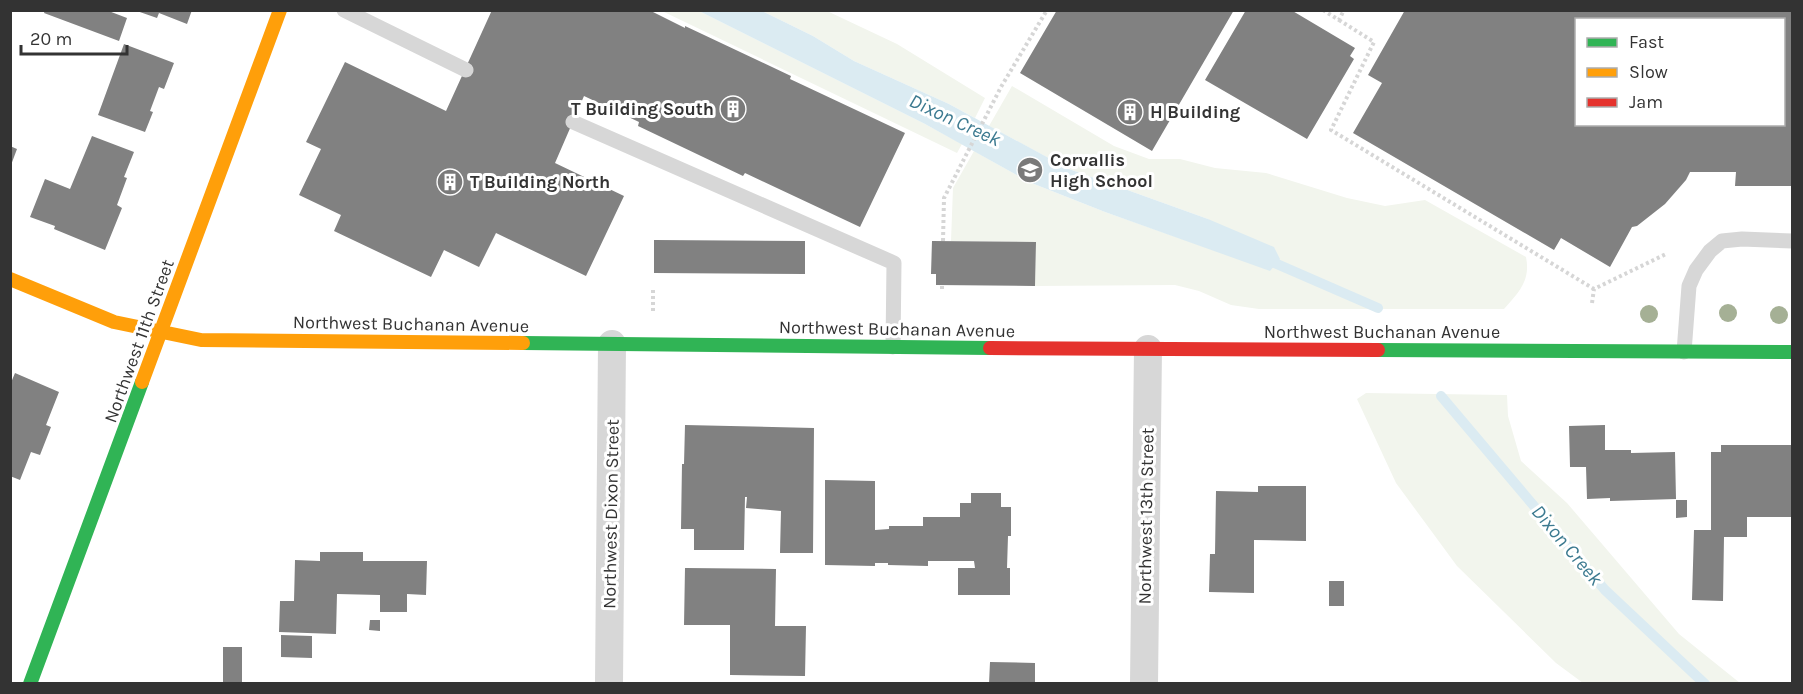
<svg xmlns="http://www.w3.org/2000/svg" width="1803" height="694" font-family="Karla,sans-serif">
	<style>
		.green { fill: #f2f5ed }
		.water { fill: #dbebf2 }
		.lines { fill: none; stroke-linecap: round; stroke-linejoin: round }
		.stream { stroke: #dbebf2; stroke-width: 10 }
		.building { fill: #818181; fill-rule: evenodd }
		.path { stroke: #d6d6d6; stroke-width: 4; stroke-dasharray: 3 3; stroke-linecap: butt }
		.lane { stroke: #d7d7d7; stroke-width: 15 }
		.street { stroke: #d7d7d7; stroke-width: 28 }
		.fast { stroke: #30b455; stroke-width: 14 }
		.slow { stroke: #ff9f0a; stroke-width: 14 }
		.jam { stroke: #e5322d; stroke-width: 14 }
		.tree { fill: #a5b095 }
		.labels { text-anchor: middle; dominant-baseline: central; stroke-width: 6; stroke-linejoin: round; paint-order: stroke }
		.poi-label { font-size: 18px; font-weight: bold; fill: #333; stroke: #fff; text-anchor: start }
		.street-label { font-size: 18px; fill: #333; stroke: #fff }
		.water-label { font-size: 20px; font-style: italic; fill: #3c7a90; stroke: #fff }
	</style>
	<rect width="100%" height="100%" fill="#fff"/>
	<!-- green -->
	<path class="green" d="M662,11H699L925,124L962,144L957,153Z
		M762,11H827L897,44L985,98L975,118L949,104L854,61L813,36Z
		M1012,86L1114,146L1149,159H1180L1215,168L1266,173L1347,198L1385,206L1425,200L1526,257C1531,281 1518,293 1504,309H1259L1231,305L1199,291L1175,285L1035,286L1036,242L951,241L953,188L974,151L1029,182L1105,212L1270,270L1208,219L1069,169L989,126Z
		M1366,393L1507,395L1508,416L1521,461L1567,503L1679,634L1740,683H1583L1556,663L1457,566L1396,483L1357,399Z"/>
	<!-- water -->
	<path class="water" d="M699,11H762L813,36L854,61L949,104L1069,169L1208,219L1274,247L1280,259L1270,271L1105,212L1029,182L925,124Z"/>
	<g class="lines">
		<!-- stream -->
		<path class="stream" d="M1263,258L1378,308
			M1441,396L1605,590L1705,684"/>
	</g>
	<!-- building -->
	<path class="building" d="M45,10H106L127,18L119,41L44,13Z
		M134,10H192L187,24L159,13L157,18Z
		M492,10H649L685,28V26L791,76L790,79L905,133L860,227L745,173L743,176L638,126L639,122L584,96L555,163L624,196L586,276L496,233L479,267L444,250L431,277L334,231L341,215L299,195L321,149L306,142L345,62L446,111Z
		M1057,10H1234L1152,151L1020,73Z
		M1246,10H1291L1355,48L1350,56L1354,59L1307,139L1205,80Z
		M1405,10H1792V186H1735L1736,172H1690L1686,180L1665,204L1637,226L1632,227L1610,267L1561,238L1554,250L1353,133L1382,83L1368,75ZM1576,20H1784V124H1576Z
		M124,44L174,63L164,89L159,87L150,111L153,112L145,132L98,115Z
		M92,136L134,152L124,177L127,178L117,205L122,208L105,250L54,229L55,226L30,217L45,179L70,189Z
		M10,146L17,149L11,165H10Z
		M654,240L805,241V274L654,273Z
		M932,241L1036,242L1035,286L936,285V274H931Z
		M15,373L59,392L46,425L51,427L40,455L31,452L20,480L10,476V385Z
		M685,425L814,428L813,553H780L781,511L746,508L747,497H745L744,550H694V529H681L682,464H684Z
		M1605,425V450H1631V453L1675,452L1676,499L1610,501V498L1587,499L1586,467H1570L1569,426Z
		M1721,445H1792V517H1747V537H1724L1723,601L1692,600L1694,530H1711V452H1721Z
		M825,480L875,481V530L889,529V526H923V517H960V503H971V493H1001V507H1011V536H1008L1007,568H1010V595H958V568H975L974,561H928V566L888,565V563H875V566L825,565Z
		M1258,486H1306V541L1254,540V593L1209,592L1210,554H1215L1216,491L1258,492Z
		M1676,500H1687V517L1676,518Z
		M320,552H363V561H427L426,595L407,594V612H380V595L337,594L336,634L279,632L280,601H294L295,560L320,561Z
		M685,568L776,569L775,626H806L805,676L730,675V625H684Z
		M1329,581H1344V606H1329Z
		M370,620H380V631L369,630Z
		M281,635L312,636V658L281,657Z
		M223,647H242V684H223Z
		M990,662L1035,663V684H989Z"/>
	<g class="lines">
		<!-- path -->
		<path class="path" d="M1323,10L1339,20L1344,10
			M1339,20L1374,42L1331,130L1594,289
			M943,241L944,198L1001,87L1047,10
			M942,289V285
			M1592,303L1594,289L1666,254
			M653,311V288"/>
		<!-- lane -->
		<path class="lane" d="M344,10L466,70
			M573,122L894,263L893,347
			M1684,352L1689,286L1696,270L1710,251L1722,241L1742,239L1792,241"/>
		<!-- street -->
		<path class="street" d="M609,684L612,344
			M1144,684L1148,349"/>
		<!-- fast -->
		<path class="fast" d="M523,343L990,348
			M1378,350L1792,352
			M30,684L142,382"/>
		<!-- slow -->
		<path class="slow" d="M10,279L114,322L201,340L523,343
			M142,382L280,10"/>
		<!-- jam -->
		<path class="jam" d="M990,348L1378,350"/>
	</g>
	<!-- trees -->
	<g class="tree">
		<circle cx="1728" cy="313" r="9"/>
		<circle cx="1649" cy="314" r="9"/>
		<circle cx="1779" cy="315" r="9"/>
	</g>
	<!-- icons -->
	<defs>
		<symbol id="building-disc" viewBox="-11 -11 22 22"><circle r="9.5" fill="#7a7a7a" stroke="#fff"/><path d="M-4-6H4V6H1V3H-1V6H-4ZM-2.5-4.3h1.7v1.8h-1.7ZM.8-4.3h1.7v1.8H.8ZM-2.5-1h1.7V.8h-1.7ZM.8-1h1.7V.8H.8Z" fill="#fff"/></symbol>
		<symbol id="school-disc" viewBox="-11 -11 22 22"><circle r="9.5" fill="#7a7a7a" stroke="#fff"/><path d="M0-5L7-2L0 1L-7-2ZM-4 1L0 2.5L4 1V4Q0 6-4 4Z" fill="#fff"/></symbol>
	</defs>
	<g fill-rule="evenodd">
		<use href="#building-disc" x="718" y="94" width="30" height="30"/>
		<use href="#building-disc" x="1115" y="97" width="30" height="30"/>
		<use href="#school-disc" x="1015" y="155" width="30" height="30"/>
		<use href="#building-disc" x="435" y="167" width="30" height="30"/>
	</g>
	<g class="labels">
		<!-- poi labels -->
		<g class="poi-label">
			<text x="714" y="109" text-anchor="end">T Building South</text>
			<text x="1150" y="112">H Building</text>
			<text x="1050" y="160">Corvallis<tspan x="1050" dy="21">High School</tspan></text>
			<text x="470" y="182">T Building North</text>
		</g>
		<!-- street labels -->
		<g class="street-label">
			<text transform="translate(411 324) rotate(1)">Northwest Buchanan Avenue</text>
			<text transform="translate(897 329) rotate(1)">Northwest Buchanan Avenue</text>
			<text x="1382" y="332">Northwest Buchanan Avenue</text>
			<text transform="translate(139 341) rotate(-70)">Northwest 11th Street</text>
			<text transform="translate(611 514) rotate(-89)">Northwest Dixon Street</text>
			<text transform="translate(1146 516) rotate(-89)">Northwest 13th Street</text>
		</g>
		<!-- water labels -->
		<g class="water-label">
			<text transform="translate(955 120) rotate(25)">Dixon Creek</text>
			<text transform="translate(1567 545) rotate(50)">Dixon Creek</text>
		</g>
	</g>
	<!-- border -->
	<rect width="1803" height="694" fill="none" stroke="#333333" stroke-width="24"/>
	<!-- legend -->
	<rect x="1575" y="18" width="210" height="108" fill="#ffffff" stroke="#adadad" stroke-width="1.5"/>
	<rect x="1587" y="38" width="30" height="9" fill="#30b455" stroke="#adadad" stroke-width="1.5"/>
	<text x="1629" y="48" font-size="18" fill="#333333">Fast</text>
	<rect x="1587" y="68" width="30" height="9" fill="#ff9f0a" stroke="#adadad" stroke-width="1.5"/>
	<text x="1629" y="78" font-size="18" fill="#333333">Slow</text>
	<rect x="1587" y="98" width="30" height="9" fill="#e5322d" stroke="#adadad" stroke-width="1.5"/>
	<text x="1629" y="108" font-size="18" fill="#333333">Jam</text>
	<!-- scale -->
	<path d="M21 45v9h106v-9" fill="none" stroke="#333333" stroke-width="3"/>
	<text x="30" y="45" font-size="18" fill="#333333" stroke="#ffffff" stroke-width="4.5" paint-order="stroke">20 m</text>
</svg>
